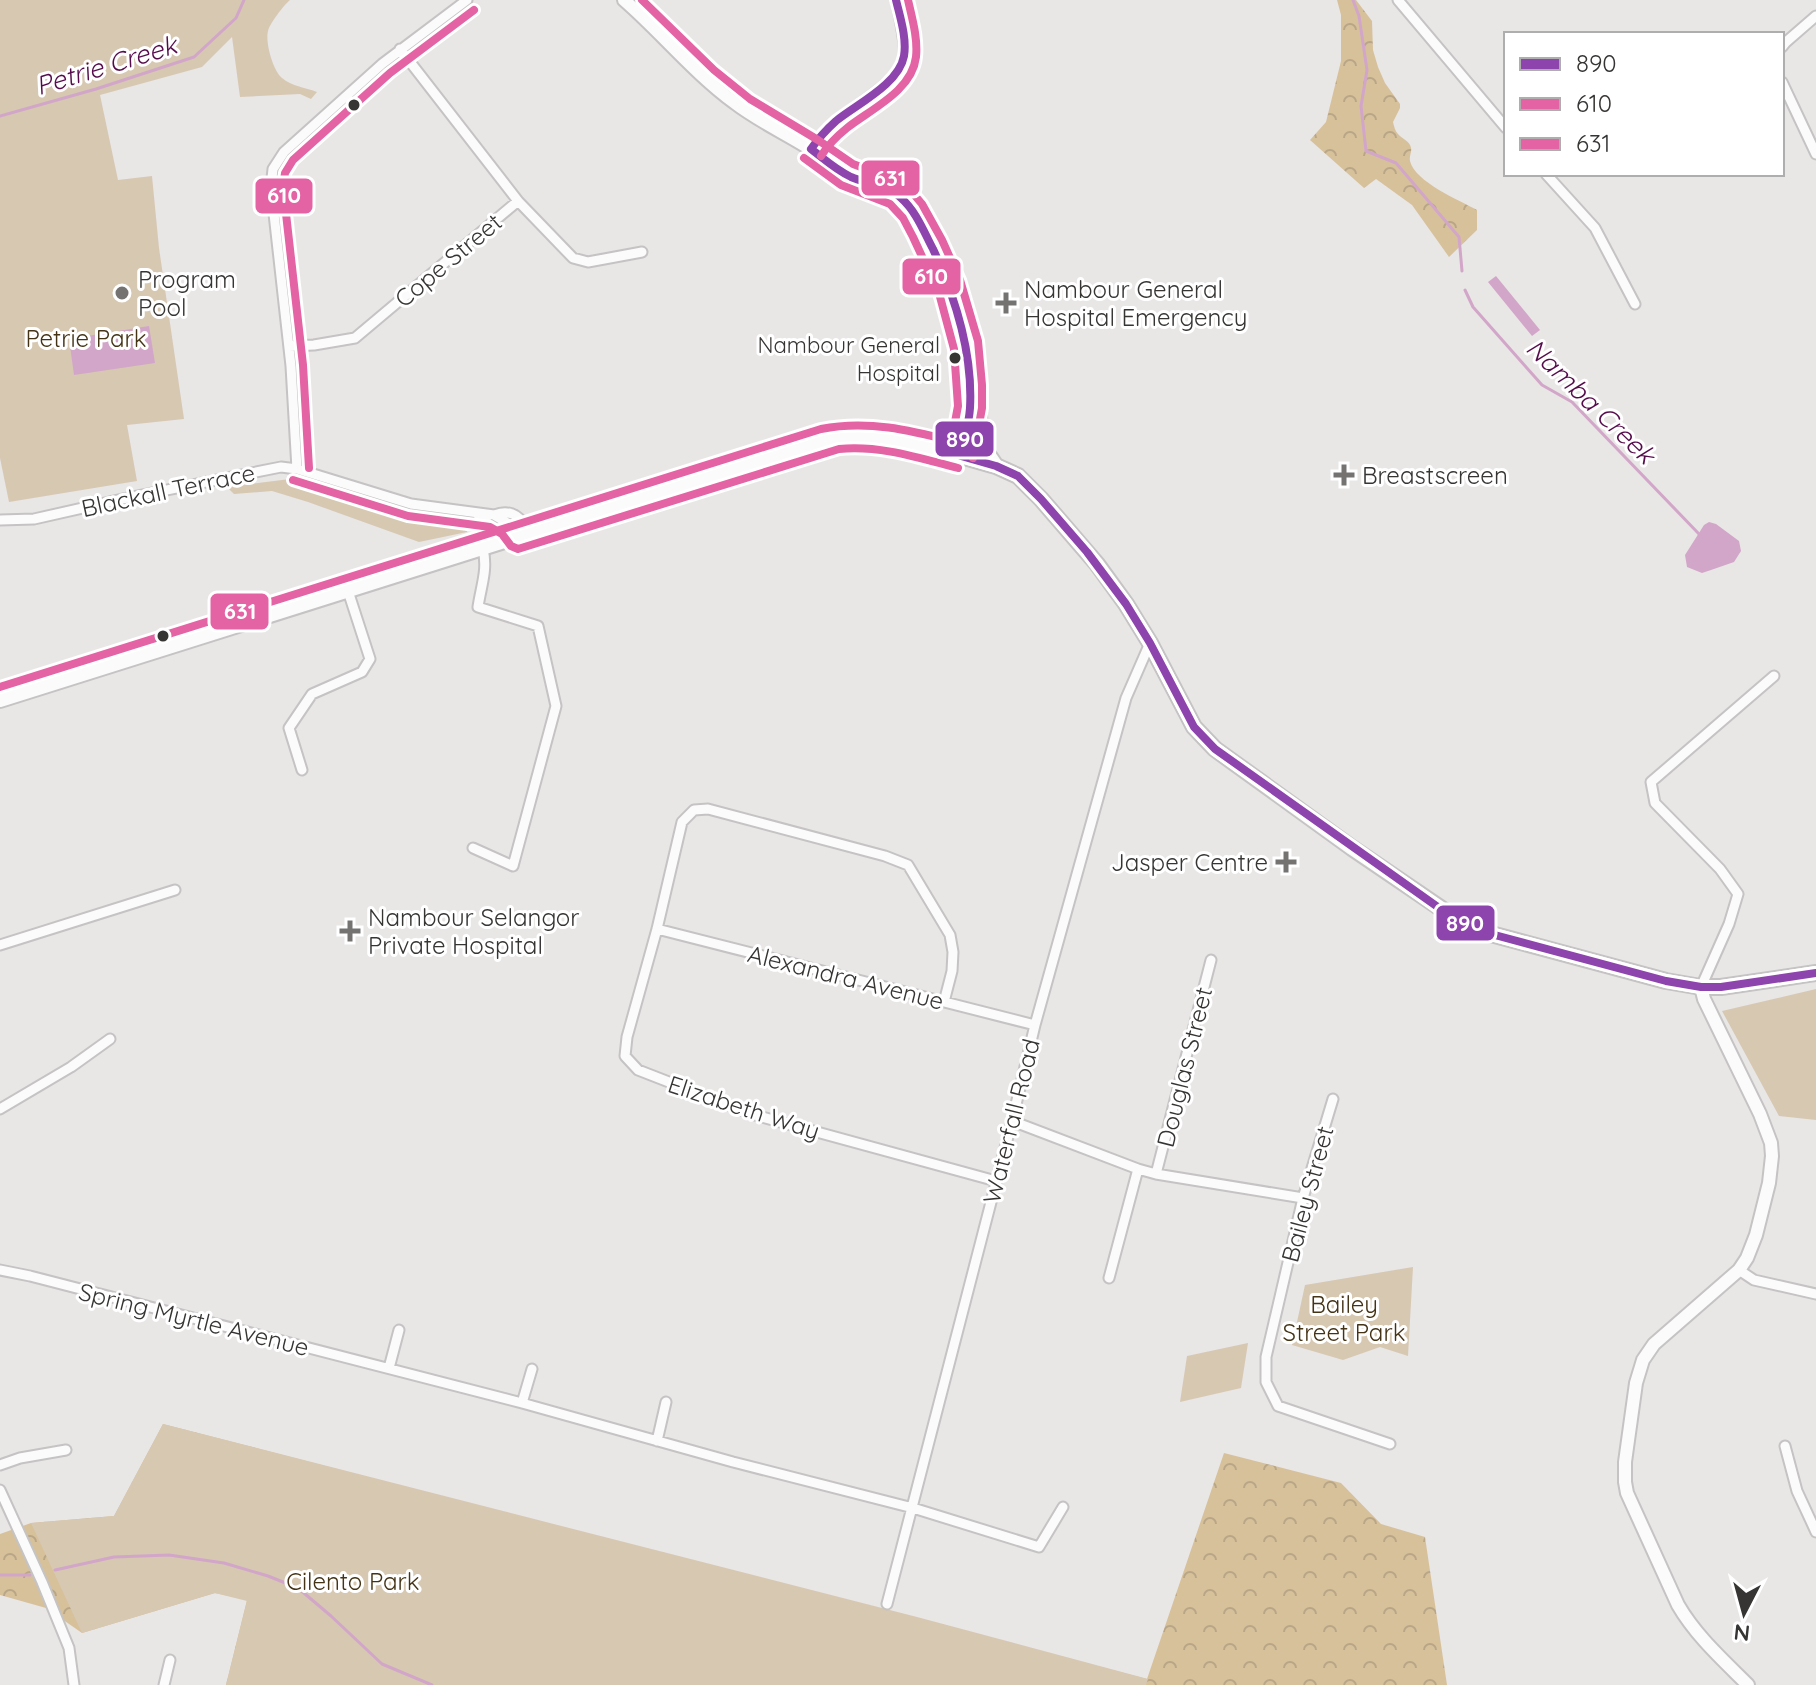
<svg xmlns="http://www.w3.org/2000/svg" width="1816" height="1685" font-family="Quicksand,sans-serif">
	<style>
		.forest { fill: url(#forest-crowns) }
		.park { fill: #d7c8b2 }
		.water { fill: #d2a6c8 }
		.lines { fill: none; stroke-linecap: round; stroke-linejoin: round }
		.stream { stroke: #d2a6c8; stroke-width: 3 }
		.minor-casing { stroke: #c5c3c3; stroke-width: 13 }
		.tertiary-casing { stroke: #c5c3c3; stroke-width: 16 }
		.secondary-casing { stroke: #c5c3c3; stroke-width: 18 }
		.minor { stroke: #fcfbfb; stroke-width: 9 }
		.tertiary { stroke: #fcfbfb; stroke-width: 12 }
		.secondary { stroke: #fcfbfb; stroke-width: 14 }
		.bus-1-casing { stroke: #fff; stroke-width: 14 }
		.bus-2-casing { stroke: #fff; stroke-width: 14 }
		.bus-3-casing { stroke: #fff; stroke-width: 14 }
		.bus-1 { stroke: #8e44ad; stroke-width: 8 }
		.bus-2 { stroke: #e463a4; stroke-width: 8 }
		.bus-3 { stroke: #e463a4; stroke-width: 8 }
		.bus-dot { fill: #363534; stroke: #fff; stroke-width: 3 }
		.poi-dot { fill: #757372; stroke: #fff; stroke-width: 3 }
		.labels { text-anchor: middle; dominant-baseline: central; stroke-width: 6; stroke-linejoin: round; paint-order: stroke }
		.bus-label { font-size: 22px; fill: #363534; stroke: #fff; text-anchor: end }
		.street-label { font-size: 24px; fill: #363534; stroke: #fff }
		.poi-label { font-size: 24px; fill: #363534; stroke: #fff; text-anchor: start }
		.park-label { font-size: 24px; fill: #443315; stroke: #fff }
		.water-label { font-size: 26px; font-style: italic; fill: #560c4c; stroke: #fff }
		.line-badge { stroke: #fff; stroke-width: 3 }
		.badge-label { font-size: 22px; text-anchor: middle; font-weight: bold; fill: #fff }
	</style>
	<defs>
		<pattern id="forest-crowns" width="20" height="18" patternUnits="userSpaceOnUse" patternTransform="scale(2)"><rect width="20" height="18" fill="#d7c19b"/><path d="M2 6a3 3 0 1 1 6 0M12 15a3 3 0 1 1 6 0" fill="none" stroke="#b9a686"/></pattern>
	</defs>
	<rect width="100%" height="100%" fill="#e9e6e6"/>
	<!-- forest -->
	<path class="forest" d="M1337,0H1356L1372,21L1373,50L1378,67L1385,83L1400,104V108L1393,122C1394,126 1395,131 1398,134C1402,139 1410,141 1411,148C1412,152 1409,156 1410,161C1415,182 1459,200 1477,210V230L1449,257L1412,205L1376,179L1364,188L1310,140L1326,122L1341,61V15Z
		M163,1424L1147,1679L1224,1453L1341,1483L1381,1524L1425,1537L1447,1685H226L247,1600L215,1593L82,1633L46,1608L0,1595V1534L31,1523L114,1516Z"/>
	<!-- park -->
	<path class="park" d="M0,0H290C284,5 270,23 268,31C265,42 273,71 282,78C291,86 307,88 317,92L311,99L300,94L240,97L232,37L202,67L100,95L118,180L152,176L159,248L184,419L127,425L137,481L9,502L0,458Z
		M298,478L412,516L465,522L467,524V532L419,542L308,502L272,491L234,494L227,487Z
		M1816,989V1120L1779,1116L1722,1011Z
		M1413,1267L1408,1356L1380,1347L1343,1360L1292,1345L1305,1285Z
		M1248,1343L1241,1388L1180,1402L1187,1356Z
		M163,1424L917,1617L1148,1679L1146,1685H226L247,1601L215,1593L82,1633L31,1523L114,1516Z"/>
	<!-- water -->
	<path class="water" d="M1496,276L1540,330L1532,336L1488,282Z
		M149,326L155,363L74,375L69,339Z
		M1709,522L1716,524L1739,541L1741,551L1734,562L1711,570L1702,573L1687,567L1685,555L1704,525Z"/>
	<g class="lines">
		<!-- stream -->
		<path class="stream" d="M1353,0L1359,16L1367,70L1361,106L1366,151L1396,163L1459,237L1462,271
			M0,116L96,89L194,57L236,18L244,0
			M1465,290L1473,307L1542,385L1572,402L1699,534
			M55,1570L114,1557L169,1555L224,1563L268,1576L298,1588L331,1616L382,1664L432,1685
			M0,1575H30"/>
		<defs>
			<path id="minor" d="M1398,0L1506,128
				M1782,47L1786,42L1816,16
				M400,49L518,201L573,258L588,262L642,252
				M1782,82L1816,154
				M811,149C818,138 827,129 836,121C855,105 901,81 904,57C906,41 899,16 896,0
				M1546,174L1595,228L1635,304
				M289,346L314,345L355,338L518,201
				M297,469L291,366L271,187L273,169L284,152L382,64L467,0
				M494,515L511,525L518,537
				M0,520L34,519L127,498L281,467L297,469L411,504L494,515C512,508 523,518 529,534
				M475,547L488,537L490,529L487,522L477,514
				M302,770L289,728L312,694L362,672L370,659L348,591
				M473,848L513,866L556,706L538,626L478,607C481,586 488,570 483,549
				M657,929L1035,1025
				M0,945L175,890
				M1701,987L1729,924L1738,894L1720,869L1655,803L1651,782L1774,676
				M944,1002L952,971L953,952L950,935L908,865L885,856L708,809L694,810L682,822L657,929L627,1037L625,1056L638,1070L751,1114L996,1181
				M1333,1099L1303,1198L1266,1357V1382L1278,1406L1390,1444
				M0,1109L71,1067L110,1039
				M1012,1121L1138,1169L1156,1174L1303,1198
				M1156,1174L1211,960
				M0,1270L30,1276L522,1403L733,1462L913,1508L1039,1547L1063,1507
				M1739,1270L1754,1280L1816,1294
				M1109,1278L1138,1169
				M389,1368L399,1330
				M522,1403L532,1369
				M657,1441L666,1402
				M1785,1446L1797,1491L1816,1532
				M0,1465L20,1458L66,1450
				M0,1490L42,1582L69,1648L74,1685
				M887,1604L1012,1121L1035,1025L1126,698L1150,643
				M164,1685L170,1660"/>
			<path id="tertiary" d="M624,0C662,33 694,73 735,103C757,120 783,132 807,147C821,155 833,167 847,175C863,184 882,184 897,195C913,206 922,228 931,245C957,298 973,348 970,408C969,424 964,440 961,456
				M1701,987L1704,999L1760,1114L1771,1143L1772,1156L1769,1183L1756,1235L1747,1258L1739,1270L1654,1344L1643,1360L1636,1383L1625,1462V1482L1627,1493L1678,1605C1696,1636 1723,1660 1748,1685"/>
			<path id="secondary" d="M970,407L979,415L981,444L996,466
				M0,700L825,440L854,436L880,437L961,456L996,466L1018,476L1041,499L1097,564L1126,604L1150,643L1194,727L1215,749L1352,848L1455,918L1491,934L1666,981L1701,987H1721L1816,973"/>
		</defs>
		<!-- minor casing -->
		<use href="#minor" class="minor-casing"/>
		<!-- tertiary casing -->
		<use href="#tertiary" class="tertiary-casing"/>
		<!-- secondary casing -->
		<use href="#secondary" class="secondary-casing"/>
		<!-- minor -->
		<use href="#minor" class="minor"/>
		<!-- tertiary -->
		<use href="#tertiary" class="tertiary"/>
		<!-- secondary -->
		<use href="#secondary" class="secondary"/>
		<defs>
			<path id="bus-1" d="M811,149C824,159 836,170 851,177C867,184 888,185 901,198C916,211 924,232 933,249C956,299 973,353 970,408C969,424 964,440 961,456L996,466L1018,476L1041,499L1087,552L1126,604L1150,643L1194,727L1215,749L1442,910L1470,926L1491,934L1666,981L1701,987H1721L1816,973
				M811,149C818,139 827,129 836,121C857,104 899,84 904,56C907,38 900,17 896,0"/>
			<path id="bus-2" d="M821,156C828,145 837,136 847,128C871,109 912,91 916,57C918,38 912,18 908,0
				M804,158L841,185L890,204L903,218L913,237L939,293L954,349L958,406L949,454
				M309,468L303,365L283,187L285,173L293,160L390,73L474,10
				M293,480L408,516L490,527L502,534L511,546L518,549L839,449C880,445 919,458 958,468"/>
			<path id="bus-3" d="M642,0L714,70L750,99L818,140L853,164L898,181L911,191L922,204L942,240L960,280L978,341L982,385V408L973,458
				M0,687L821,429C871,419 916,432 964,444"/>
		</defs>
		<!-- bus-1 casing -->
		<use href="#bus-1" class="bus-1-casing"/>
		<!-- bus-2 casing -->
		<use href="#bus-2" class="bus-2-casing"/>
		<!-- bus-3 casing -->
		<use href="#bus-3" class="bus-3-casing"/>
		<!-- bus-1 -->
		<use href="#bus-1" class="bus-1"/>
		<!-- bus-2 -->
		<use href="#bus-2" class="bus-2"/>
		<!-- bus-3 -->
		<use href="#bus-3" class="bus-3"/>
	</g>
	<!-- markers -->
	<g class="bus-dot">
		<circle cx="354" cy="105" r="7"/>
		<circle cx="955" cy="358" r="7"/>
		<circle cx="163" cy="636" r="7"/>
	</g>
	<g class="poi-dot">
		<circle cx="122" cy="293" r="8"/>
		<path d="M1002 291h8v8h8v8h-8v8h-8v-8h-8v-8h8z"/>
		<path d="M1340 463h8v8h8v8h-8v8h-8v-8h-8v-8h8z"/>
		<path d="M1282 850h8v8h8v8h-8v8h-8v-8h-8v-8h8z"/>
		<path d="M346 919h8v8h8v8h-8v8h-8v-8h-8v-8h8z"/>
	</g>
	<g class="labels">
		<!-- bus labels -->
		<g class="bus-label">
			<text x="940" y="345">Nambour General<tspan x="940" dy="28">Hospital</tspan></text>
		</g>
		<!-- street labels -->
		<g class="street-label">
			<text transform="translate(448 260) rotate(-40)">Cope Street</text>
			<text transform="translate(168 490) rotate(-12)">Blackall Terrace</text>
			<text transform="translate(846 977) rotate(14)">Alexandra Avenue</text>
			<text transform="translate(1184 1067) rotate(-76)">Douglas Street</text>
			<text transform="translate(744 1107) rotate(18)">Elizabeth Way</text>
			<text transform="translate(1011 1121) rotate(-76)">Waterfall Road</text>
			<text transform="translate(1307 1194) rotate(-75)">Bailey Street</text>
			<text transform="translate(194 1319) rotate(14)">Spring Myrtle Avenue</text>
		</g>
		<!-- poi labels -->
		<g class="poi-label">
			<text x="138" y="279">Program<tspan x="138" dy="28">Pool</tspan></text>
			<text x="1024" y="289">Nambour General<tspan x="1024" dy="28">Hospital Emergency</tspan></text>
			<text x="1362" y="475">Breastscreen</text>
			<text x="1268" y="862" text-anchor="end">Jasper Centre</text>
			<text x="368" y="917">Nambour Selangor<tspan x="368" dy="28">Private Hospital</tspan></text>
		</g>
		<!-- park labels -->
		<g class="park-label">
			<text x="86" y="338">Petrie Park</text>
			<text x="1344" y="1304">Bailey<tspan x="1344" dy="28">Street Park</tspan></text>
			<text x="353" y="1581">Cilento Park</text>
		</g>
		<!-- water labels -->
		<g class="water-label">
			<text transform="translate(106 65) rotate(-17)">Petrie Creek</text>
			<text transform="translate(1591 401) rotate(44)">Namba Creek</text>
		</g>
	</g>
	<g class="line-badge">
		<rect x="860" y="159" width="61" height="38" rx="8" fill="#e463a4"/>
		<rect x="254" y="177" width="60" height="38" rx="8" fill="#e463a4"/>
		<rect x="901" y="257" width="61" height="39" rx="8" fill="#e463a4"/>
		<rect x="934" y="420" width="61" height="38" rx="8" fill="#8e44ad"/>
		<rect x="209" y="592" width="61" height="39" rx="8" fill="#e463a4"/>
		<rect x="1435" y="904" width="61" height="38" rx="8" fill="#8e44ad"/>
	</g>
	<g class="badge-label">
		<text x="890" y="186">631</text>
		<text x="284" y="203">610</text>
		<text x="931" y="284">610</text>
		<text x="965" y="447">890</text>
		<text x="240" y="619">631</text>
		<text x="1465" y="931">890</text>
	</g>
	<!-- legend -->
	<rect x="1504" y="32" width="280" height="144" fill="#ffffff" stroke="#afaeae" stroke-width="2"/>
	<rect x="1520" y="58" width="40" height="12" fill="#8e44ad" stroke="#afaeae" stroke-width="2"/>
	<text x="1576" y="72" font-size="24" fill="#363534">890</text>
	<rect x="1520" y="98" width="40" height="12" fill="#e463a4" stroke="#afaeae" stroke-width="2"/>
	<text x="1576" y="112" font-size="24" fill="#363534">610</text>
	<rect x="1520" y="138" width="40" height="12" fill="#e463a4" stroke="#afaeae" stroke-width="2"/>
	<text x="1576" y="152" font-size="24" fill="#363534">631</text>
	<!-- north arrow -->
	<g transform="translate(1744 1613) rotate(186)" stroke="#ffffff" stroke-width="6" paint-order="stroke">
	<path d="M0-6L14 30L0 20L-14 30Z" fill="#363534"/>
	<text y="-12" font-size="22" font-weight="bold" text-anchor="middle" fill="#363534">N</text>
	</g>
</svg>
